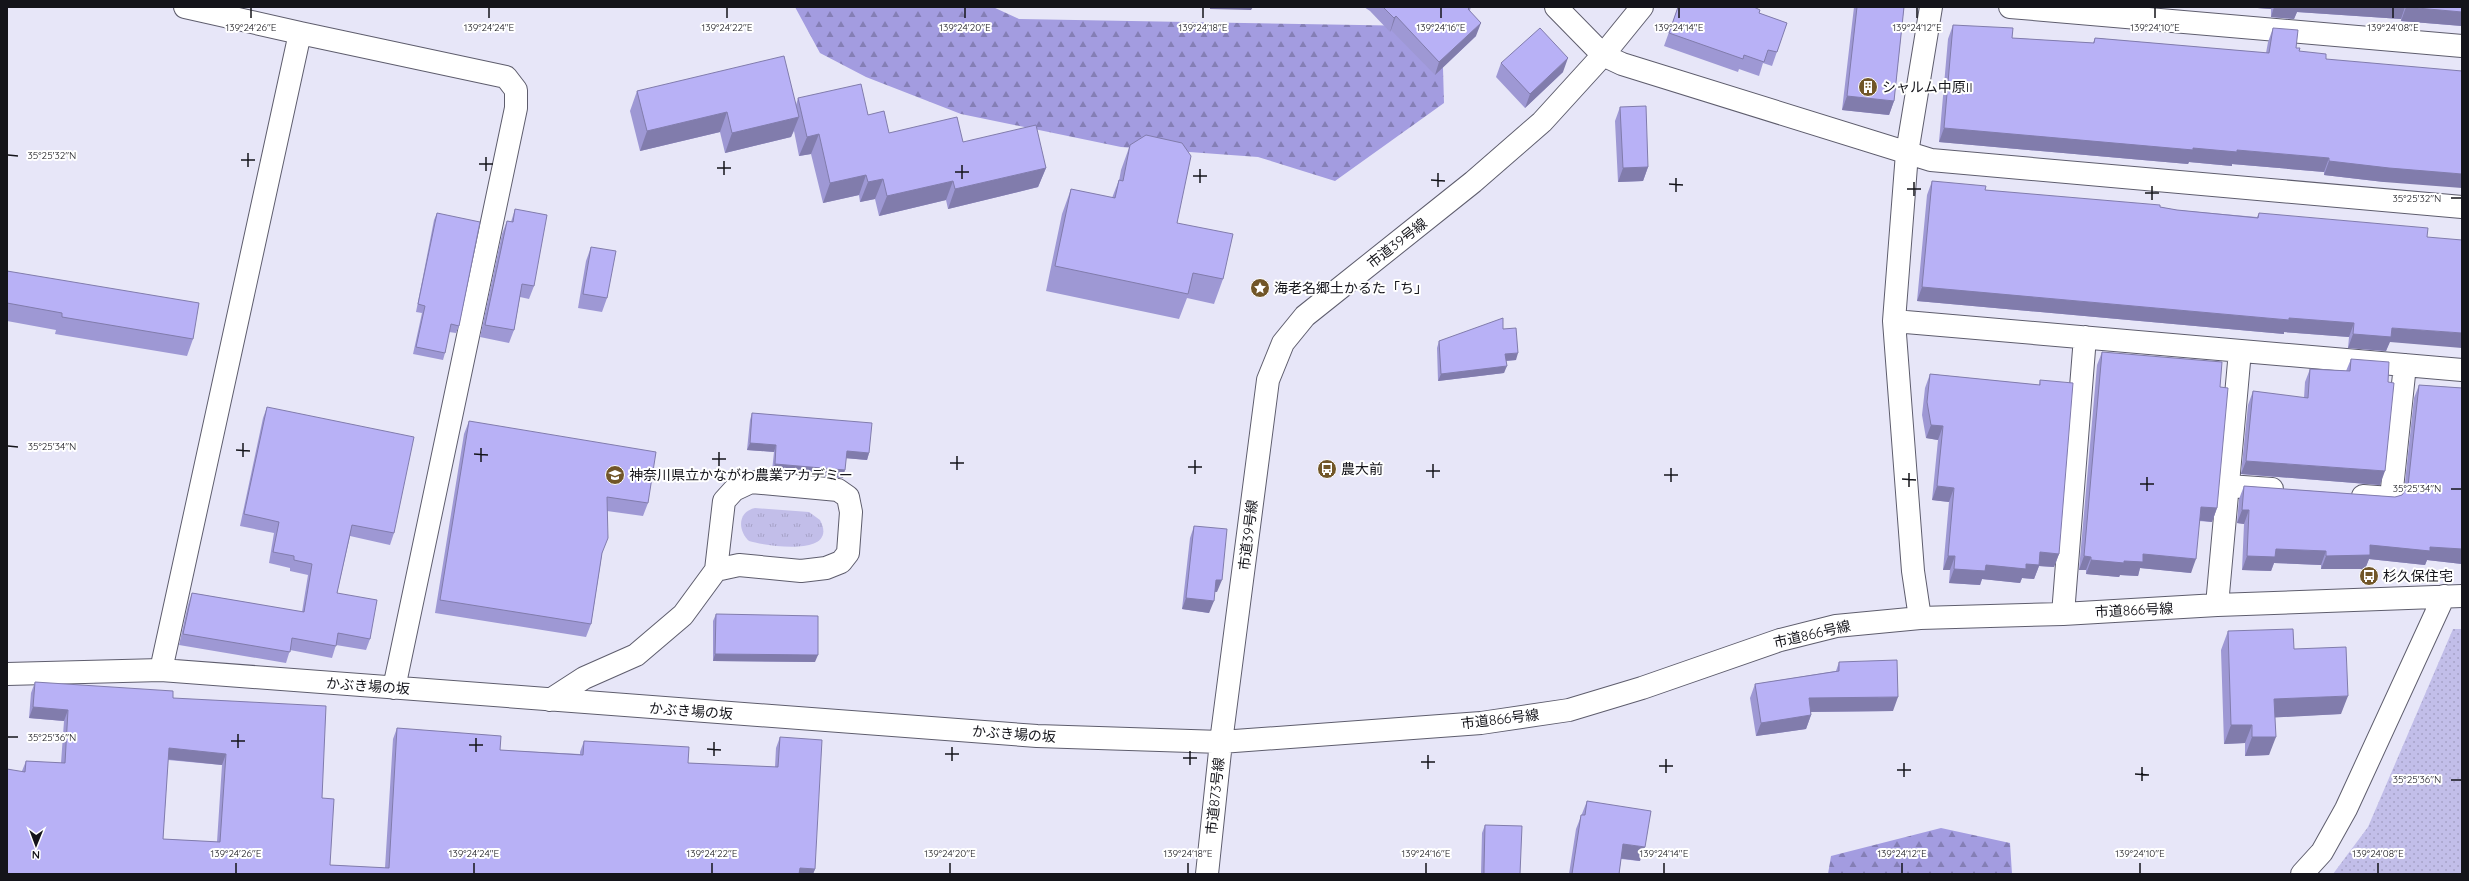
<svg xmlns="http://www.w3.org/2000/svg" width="2469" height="881" font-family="Quicksand,'Noto Sans JP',sans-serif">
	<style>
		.grass { fill: url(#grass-tufts) }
		.forest { fill: url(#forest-firs) }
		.park { fill: url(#park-dots) }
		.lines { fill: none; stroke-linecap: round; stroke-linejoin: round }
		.minor-casing { stroke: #5e5d6d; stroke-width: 24 }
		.minor { stroke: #fff; stroke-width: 22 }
		.wall { fill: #9e98d4; fill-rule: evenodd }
		.shaded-wall { fill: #817cac }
		.building { fill: #b8b1f6; stroke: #817cac; fill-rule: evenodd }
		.ticks { fill: none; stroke: #14141a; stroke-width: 1.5 }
		.labels { text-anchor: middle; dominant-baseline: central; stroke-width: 4; stroke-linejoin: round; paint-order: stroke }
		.poi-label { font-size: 14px; fill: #14141a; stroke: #fff; text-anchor: start }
		.street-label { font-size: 14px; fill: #14141a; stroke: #fff }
		.ticks-label { font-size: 10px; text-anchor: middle; fill: #14141a; stroke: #fff; stroke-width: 4; stroke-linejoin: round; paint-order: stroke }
	</style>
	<defs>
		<pattern id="grass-tufts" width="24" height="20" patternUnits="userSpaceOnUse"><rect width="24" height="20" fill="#c2bee9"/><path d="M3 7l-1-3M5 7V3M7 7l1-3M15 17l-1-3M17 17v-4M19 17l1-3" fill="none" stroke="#a6a2c7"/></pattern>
		<pattern id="forest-firs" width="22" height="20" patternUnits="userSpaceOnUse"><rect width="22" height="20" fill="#a39ce0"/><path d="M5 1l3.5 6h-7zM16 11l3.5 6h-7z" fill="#847eb5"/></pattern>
		<pattern id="park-dots" width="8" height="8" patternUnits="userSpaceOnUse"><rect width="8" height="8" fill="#c2bee9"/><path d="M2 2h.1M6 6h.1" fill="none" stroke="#a6a2c7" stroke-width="1.8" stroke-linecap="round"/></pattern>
	</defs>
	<rect width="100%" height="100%" fill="#e7e6f8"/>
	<!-- grass -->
	<path class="grass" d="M755,508L809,512L820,520C840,558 765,546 749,541C738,531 737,512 755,508Z"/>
	<!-- forest -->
	<path class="forest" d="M795,7H993L1019,19L1419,26L1442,34L1444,103L1335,181L1258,157L1121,147L961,114L866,77L820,53Z
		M1941,828L2010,843L2012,874H1828L1831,856Z"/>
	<!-- park -->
	<path class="park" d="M2453,629H2462V874H2333L2368,827Z"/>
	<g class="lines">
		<defs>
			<path id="minor" d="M1556,7L1603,55L1622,64L1931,160L2462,207
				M2010,7L2462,46
				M300,33L506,77L516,90V108L394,688
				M1894,321L2462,370
				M2228,486L2272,489
				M2363,496L2391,498L2405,365
				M2217,605L2240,351
				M2063,614L2085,337
				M1920,618L1913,571L1894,321L1907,153L1931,7
				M161,670L300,33L185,7
				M7,674L161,670L1037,736L1221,742L1481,723L1569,710L1642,688L1780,640L1836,626L1920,618L2063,614L2217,605L2462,596
				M550,700L584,678L636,655L683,615L716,570L724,501L734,490L751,482L838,490L848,497L851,512L848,553L841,562L826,568L801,571L739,565L716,570
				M1207,874L1221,742L1268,380L1283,343L1305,316L1473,182L1542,122L1603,55L1642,7
				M2302,874L2322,852L2346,809L2444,596"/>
		</defs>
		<!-- minor casing -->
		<use href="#minor" class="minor-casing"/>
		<!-- minor -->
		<use href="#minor" class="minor"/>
	</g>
	<!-- wall -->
	<path class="wall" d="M1364,7H1471L1470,10L1476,36L1435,75L1391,30L1390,32L1370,11Z
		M1678,7L1759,13L1787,23L1772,66L1763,63L1759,76L1739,69L1738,72L1664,46Z
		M1854,7H1904L1894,101L1889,115L1842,110Z
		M2244,7H2462V26L2401,21V19L2297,12L2294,19L2271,17V9Z
		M1953,25L2012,38L2093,43L2095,38L2266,53L2268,42L2273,28L2296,48L2299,51L2326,59L2384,182L2324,175V172L2232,164V166L2189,162L2188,164L1939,142L1948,39Z
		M1501,63L1563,72L1525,108L1496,77Z
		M637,91L796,105L798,98L868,115L889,133L963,142L1046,168L1038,187L948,209L946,200L879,216L875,199L860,202L859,195L823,203L811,154L799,156L794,131L791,137L725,153L720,132L640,151L630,111Z
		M1620,107L1648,167L1643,181L1618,182L1615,121Z
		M1130,145L1177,223L1223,279L1214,304L1187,298L1179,319L1046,291L1062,214L1071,189L1112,198L1119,180V181L1121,170Z
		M1932,181L1985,190L2160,207L2177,210L2257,217L2259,213L2427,237L2386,351L2348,348L2349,337L2284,332V334L1917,301L1927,195Z
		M515,209L534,286L529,299L520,297L514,330L509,343L480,337L502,234L507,221L511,222Z
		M437,213L459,326L456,333L449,332L445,353L443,360L413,354L422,313L416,312L434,220Z
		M591,247L607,298L602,312L578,308L586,261Z
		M7,271L193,339L187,356L55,334L56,330L7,321Z
		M1503,329L1516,360L1506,361L1504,373L1438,381L1437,348L1439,341Z
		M2102,352L2220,387L2217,508L2212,522L2199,521L2191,573L2140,568L2138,576L2120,575L2119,577L2086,574V570H2079L2097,365Z
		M2351,359L2380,485L2241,474L2248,405L2253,391L2304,398L2305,382L2310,369L2346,371Z
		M1930,374L2039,385L2040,380L2059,554L2054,567L2039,566L2034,579L2022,578L2020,583L1982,579L1980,585L1949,583L1950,570H1943L1949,502L1932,500L1938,440L1926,438L1922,415L1925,388Z
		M2419,385L2462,388V564L2427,560L2425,565L2369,559L2365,569H2321V565L2274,563L2271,571L2242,570L2244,524L2237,523L2239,499L2244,486L2395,497L2402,495L2404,492L2414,398Z
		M267,407L394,533L390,545L350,536L337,593L370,639L366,650L336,645L332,658L290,650L286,663L179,645L188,605L192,593L302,612L308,575L290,571V568L269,563L274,533L240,526L263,418Z
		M752,413L869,453L867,460L846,458L843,478L772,471L774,452L747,450L750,420Z
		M469,421L648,503L643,516L607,511L602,554L591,624L586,637L435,613L464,434Z
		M1194,526L1217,592H1214L1209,613L1182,609L1190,538Z
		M716,614L815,662L713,661V621Z
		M2228,631L2294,649L2341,714L2275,717L2269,755L2245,756V743L2224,744L2221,650Z
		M1839,662L1893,711L1811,712V715L1806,729L1756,736L1750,698L1755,684L1836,671Z
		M35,682L173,698L322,798L330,865L385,868L393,739L397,728L500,750L580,754V752L584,741L688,763L775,767L776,748L780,737L815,869L813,874H7L22,771L26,761L61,763L64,721L29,718L31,693ZM168,760L222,765L217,842L163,839Z
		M1587,801L1640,861L1621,859L1619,874H1569L1576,829Z
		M1485,825L1520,874H1481L1482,833Z"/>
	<!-- shaded-wall -->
	<path class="shaded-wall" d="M1210,7H1253L1251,10L1210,9Z
		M2244,7H2272L2271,9Z
		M2274,7H2405L2401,19L2297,12L2294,19L2271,17Z
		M2406,7L2462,12V26L2401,21Z
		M1396,16L1391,30L1390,32L1394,18Z
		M1481,23L1476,36L1435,75L1439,62Z
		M1568,58L1563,72L1525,108L1530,94Z
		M1847,96L1894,101L1889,115L1842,110Z
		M727,112L720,132L640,151L647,131Z
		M799,117L791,137L725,153L732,133Z
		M1944,128L2193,148L2237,150L2329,158L2324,172L2232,164V166L2189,162L2188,164L1939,142Z
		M819,134L811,154L799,156L807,137Z
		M2329,161L2462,174V188L2384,182L2324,175Z
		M1648,167L1643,181L1618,182L1623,168Z
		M1046,168L1038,187L948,209L955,189Z
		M866,175L859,195L823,203L830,183Z
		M883,179L875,199L860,202L868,182Z
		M953,181L946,200L879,216L887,196Z
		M1922,287L2289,318L2354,323L2349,337L2284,332V334L1917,301Z
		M2392,328L2462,333V348L2390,342L2386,351L2348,348L2353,334Z
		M1518,353L1516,360L1503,361L1505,354Z
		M1507,366L1504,373L1438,381L1441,374Z
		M1931,425L1943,426L1938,440L1926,438Z
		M750,443L776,445L774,452L747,450Z
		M847,451L869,453L867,460L844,458Z
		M2246,461L2385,471L2380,485L2241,474Z
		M775,464L845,470L843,478L772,471Z
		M1937,486L1954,488L1949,502L1932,500Z
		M2201,507L2217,508L2212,522L2196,520Z
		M2242,510H2249L2244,524L2237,523Z
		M2370,545L2430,547L2462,549V564L2427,560L2425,565L2369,559L2365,569H2321L2326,556Z
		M2276,549L2326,551L2321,565L2274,563L2271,571L2242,570L2247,556Z
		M2040,552L2059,554L2054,567L2039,566L2034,579L2022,578L2020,583L1982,579L1980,585L1949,583L1954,569L1986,565L2026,564Z
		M2143,554L2196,559L2191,573L2140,568L2138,576L2120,575L2119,577L2086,574L2091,560L2124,561Z
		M1948,556H1955L1950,570H1943Z
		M2084,556L2091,557L2086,570H2079Z
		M1216,580H1222L1217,592L1211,591Z
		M1186,598L1214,601L1209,613L1182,609Z
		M715,654L818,655L815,662L713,661Z
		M2348,696L2341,714L2267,718L2274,699Z
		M1898,697L1893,711L1804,712L1809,698Z
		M33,707L68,710L64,721L29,718Z
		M1811,715L1806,729L1756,736L1761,723Z
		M2231,725H2252L2245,743L2224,744Z
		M2252,737H2276L2269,755L2245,756Z
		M169,748L226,754L222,765L165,759Z
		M1623,844L1645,847L1640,861L1618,858Z
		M800,868L815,869L813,874H797Z"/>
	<!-- building -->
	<path class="building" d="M1383,7H1470L1468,9L1481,23L1439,62L1396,16L1394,18Z
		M1678,7H1754L1760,10L1759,13L1787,23L1777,52L1768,50L1764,62L1744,55L1743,59L1669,33Z
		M1857,7H1904L1894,101L1847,96Z
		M2406,7H2462V12Z
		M1953,25L2013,28L2012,38L2094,43L2095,38L2269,53L2273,28L2298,30L2296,48H2300L2299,51L2326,54V59L2462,71V174L2389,168L2329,161V158L2237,150V152L2193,148V150L1944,128Z
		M1540,28L1568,58L1530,94L1501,63Z
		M784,56L799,117L732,133L727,112L647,131L637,91Z
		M861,84L868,115L884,111L889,133L957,117L963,142L1036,125L1046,168L955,189L953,181L887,196L883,179L868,182L866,175L830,183L819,134L807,137L798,98Z
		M1646,106L1648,167L1623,168L1620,107Z
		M1146,135L1182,143L1191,156L1177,223L1233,234L1223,279L1193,273L1188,294L1055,266L1071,189L1115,198L1119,180L1123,181L1130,145Z
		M1932,181L1986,186L1985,190L2160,205V207L2177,210L2258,218L2259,213L2428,228L2427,237L2462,240V333L2392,328L2391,337L2353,334L2354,323L2289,318V320L1922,287Z
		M515,209L547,215L534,286L522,284L514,330L485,325L507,221L513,222Z
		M437,213L480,222L459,326L451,324L445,353L416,347L425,306L418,304Z
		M591,247L616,251L607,298L583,294Z
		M7,271L199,303L193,339L62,317V313L7,303Z
		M1503,318V329L1516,328L1518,353L1505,354L1507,366L1441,374L1439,341Z
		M2102,352L2222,362L2220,387L2228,388L2217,508L2201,507L2196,559L2143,554V562L2124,561V563L2091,560V557L2084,556Z
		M2351,359L2389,362L2388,382L2394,383L2385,471L2246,461L2253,391L2308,398L2310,369L2350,371Z
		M1930,374L2040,385V380L2073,383L2059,554L2040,552L2039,565L2026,564V569L1986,565L1985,571L1954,569L1955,556H1948L1954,488L1937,486L1943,426L1931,425L1927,402Z
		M2419,385L2462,388V549L2430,547V551L2370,545V555L2326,556V551L2276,549L2275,557L2247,556L2249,510H2242L2244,486L2395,497L2402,495L2408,486Z
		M267,407L414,437L394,533L352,525L337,593L377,600L370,639L338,633L336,646L292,638L290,652L183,634L192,593L304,612L312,564L294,560V556L273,552L279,522L244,514Z
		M752,413L872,423L869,453L847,451L845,470L775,464L776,445L750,443Z
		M469,421L656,452L648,503L607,497L608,538L602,553L591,624L440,600Z
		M1194,526L1227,529L1222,580H1216L1214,601L1186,598Z
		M716,614L818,616V655L715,654Z
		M2293,629L2294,649L2346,647L2348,696L2274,699L2276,737H2252V725H2231L2228,631Z
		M1897,660L1898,697L1809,698L1811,715L1761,723L1755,684L1839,671V662Z
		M35,682L173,691V698L326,706L322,798L334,799L330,865L389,868L397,728L501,736L500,750L583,755L584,741L689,747L688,763L778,767L780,737L822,740L815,869L800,868L799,874H7V769L25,772L26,761L65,763L68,710L33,707ZM169,748L226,754L220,842L163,839Z
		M1587,801L1651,811L1645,847L1623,844L1619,874H1572L1581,815H1585Z
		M1485,825L1522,826L1520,874H1484V868Z"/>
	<!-- ticks -->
	<path class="ticks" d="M251,18V8M489,18V8M727,18V8M965,18V8M1203,18V8M1441,18V8M1679,18V8M1917,18V8M2155,18V8M2393,18V8M8,155L18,156M241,160H255M479,164H493M248,167V153M717,168H731M486,171V157M955,172H969M724,175V161M1193,176H1207M962,179V165M1431,180L1445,181M1200,183V169M1669,184L1683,185M1438,187V173M1907,189H1921M1676,192V178M2145,193H2159M1914,196V182M2451,198H2461M2152,200V186M8,446L18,447M236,450L250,451M474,454L488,455M243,457V443M712,459H726M481,462V448M950,463H964M719,466V452M1188,467H1202M957,470V456M1426,471H1440M1195,474V460M1664,475H1678M1433,478V464M1902,479L1916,480M1671,482V468M2140,484H2154M1909,487V473M2451,489H2461M2147,491V477M8,737H18M231,741H245M469,745H483M238,748V734M707,749L721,750M476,752V738M945,754H959M714,756V742M1183,758H1197M952,761V747M1421,762H1435M1190,765V751M1659,766H1673M1428,769V755M1897,770H1911M1666,773V759M2135,774L2149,775M1904,777V763M2451,780H2461M2142,781V767M236,873V863M474,873V863M712,873V863M950,873V863M1188,873V863M1426,873V863M1664,873V863M1902,873V863M2140,873V863M2378,873V863"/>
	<!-- icons -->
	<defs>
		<symbol id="building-disc" viewBox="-11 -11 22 22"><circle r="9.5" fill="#715628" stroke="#fff"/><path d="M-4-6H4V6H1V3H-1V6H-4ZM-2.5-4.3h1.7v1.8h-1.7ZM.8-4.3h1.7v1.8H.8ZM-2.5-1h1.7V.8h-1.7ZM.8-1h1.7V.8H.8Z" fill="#fff"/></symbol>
		<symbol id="sight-disc" viewBox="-11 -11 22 22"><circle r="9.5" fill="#715628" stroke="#fff"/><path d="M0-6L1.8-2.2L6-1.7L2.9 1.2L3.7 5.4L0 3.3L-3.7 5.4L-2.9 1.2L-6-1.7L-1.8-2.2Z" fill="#fff"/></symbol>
		<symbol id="bus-disc" viewBox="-11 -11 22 22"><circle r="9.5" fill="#715628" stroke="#fff"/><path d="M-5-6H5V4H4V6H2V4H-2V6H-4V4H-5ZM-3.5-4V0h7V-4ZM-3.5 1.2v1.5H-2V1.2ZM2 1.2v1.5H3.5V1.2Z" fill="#fff"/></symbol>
		<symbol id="university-disc" viewBox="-11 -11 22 22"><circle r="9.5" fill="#715628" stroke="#fff"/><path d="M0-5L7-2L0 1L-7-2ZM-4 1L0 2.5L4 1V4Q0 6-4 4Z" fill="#fff"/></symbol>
	</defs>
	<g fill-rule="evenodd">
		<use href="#building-disc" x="1857" y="76" width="22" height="22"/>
		<use href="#sight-disc" x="1249" y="277" width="22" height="22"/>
		<use href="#bus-disc" x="1316" y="458" width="22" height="22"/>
		<use href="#university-disc" x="604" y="464" width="22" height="22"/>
		<use href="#bus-disc" x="2358" y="565" width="22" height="22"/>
	</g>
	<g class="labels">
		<!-- poi labels -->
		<g class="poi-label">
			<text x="1882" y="87">シャルム中原II</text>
			<text x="1274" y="288">海老名郷土かるた「ち」</text>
			<text x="1341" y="469">農大前</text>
			<text x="629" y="475">神奈川県立かながわ農業アカデミー</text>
			<text x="2383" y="576">杉久保住宅</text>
		</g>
		<!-- street labels -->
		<g class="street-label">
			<text transform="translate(1397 243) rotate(-38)">市道39号線</text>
			<text transform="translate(1248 535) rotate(-83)">市道39号線</text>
			<text transform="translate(2134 610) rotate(-3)">市道866号線</text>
			<text transform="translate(1812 634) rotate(-13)">市道866号線</text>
			<text transform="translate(368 686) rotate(4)">かぶき場の坂</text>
			<text transform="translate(691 711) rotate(4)">かぶき場の坂</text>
			<text transform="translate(1500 719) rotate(-7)">市道866号線</text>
			<text transform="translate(1014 734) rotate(4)">かぶき場の坂</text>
			<text transform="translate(1215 796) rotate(-84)">市道873号線</text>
		</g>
	</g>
	<g class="ticks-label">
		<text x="251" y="31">139°24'26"E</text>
		<text x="489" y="31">139°24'24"E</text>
		<text x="727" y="31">139°24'22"E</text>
		<text x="965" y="31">139°24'20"E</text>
		<text x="1203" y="31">139°24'18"E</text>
		<text x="1441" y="31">139°24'16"E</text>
		<text x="1679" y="31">139°24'14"E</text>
		<text x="1917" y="31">139°24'12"E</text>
		<text x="2155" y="31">139°24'10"E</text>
		<text x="2393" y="31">139°24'08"E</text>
		<text x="52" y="159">35°25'32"N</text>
		<text x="2417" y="202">35°25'32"N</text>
		<text x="52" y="450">35°25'34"N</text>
		<text x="2417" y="492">35°25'34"N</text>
		<text x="52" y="741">35°25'36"N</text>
		<text x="2417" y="783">35°25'36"N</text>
		<text x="236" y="857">139°24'26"E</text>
		<text x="474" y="857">139°24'24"E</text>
		<text x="712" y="857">139°24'22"E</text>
		<text x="950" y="857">139°24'20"E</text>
		<text x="1188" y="857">139°24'18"E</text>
		<text x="1426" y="857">139°24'16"E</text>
		<text x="1664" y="857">139°24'14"E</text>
		<text x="1902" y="857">139°24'12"E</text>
		<text x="2140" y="857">139°24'10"E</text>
		<text x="2378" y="857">139°24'08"E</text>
	</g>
	<!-- border -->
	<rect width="2469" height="881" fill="none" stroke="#14141a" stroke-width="16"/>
	<!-- north arrow -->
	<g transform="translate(36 845) rotate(181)" stroke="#ffffff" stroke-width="3" paint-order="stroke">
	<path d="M0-3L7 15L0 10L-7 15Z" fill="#14141a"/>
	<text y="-6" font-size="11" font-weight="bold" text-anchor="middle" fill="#14141a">N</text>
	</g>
</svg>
